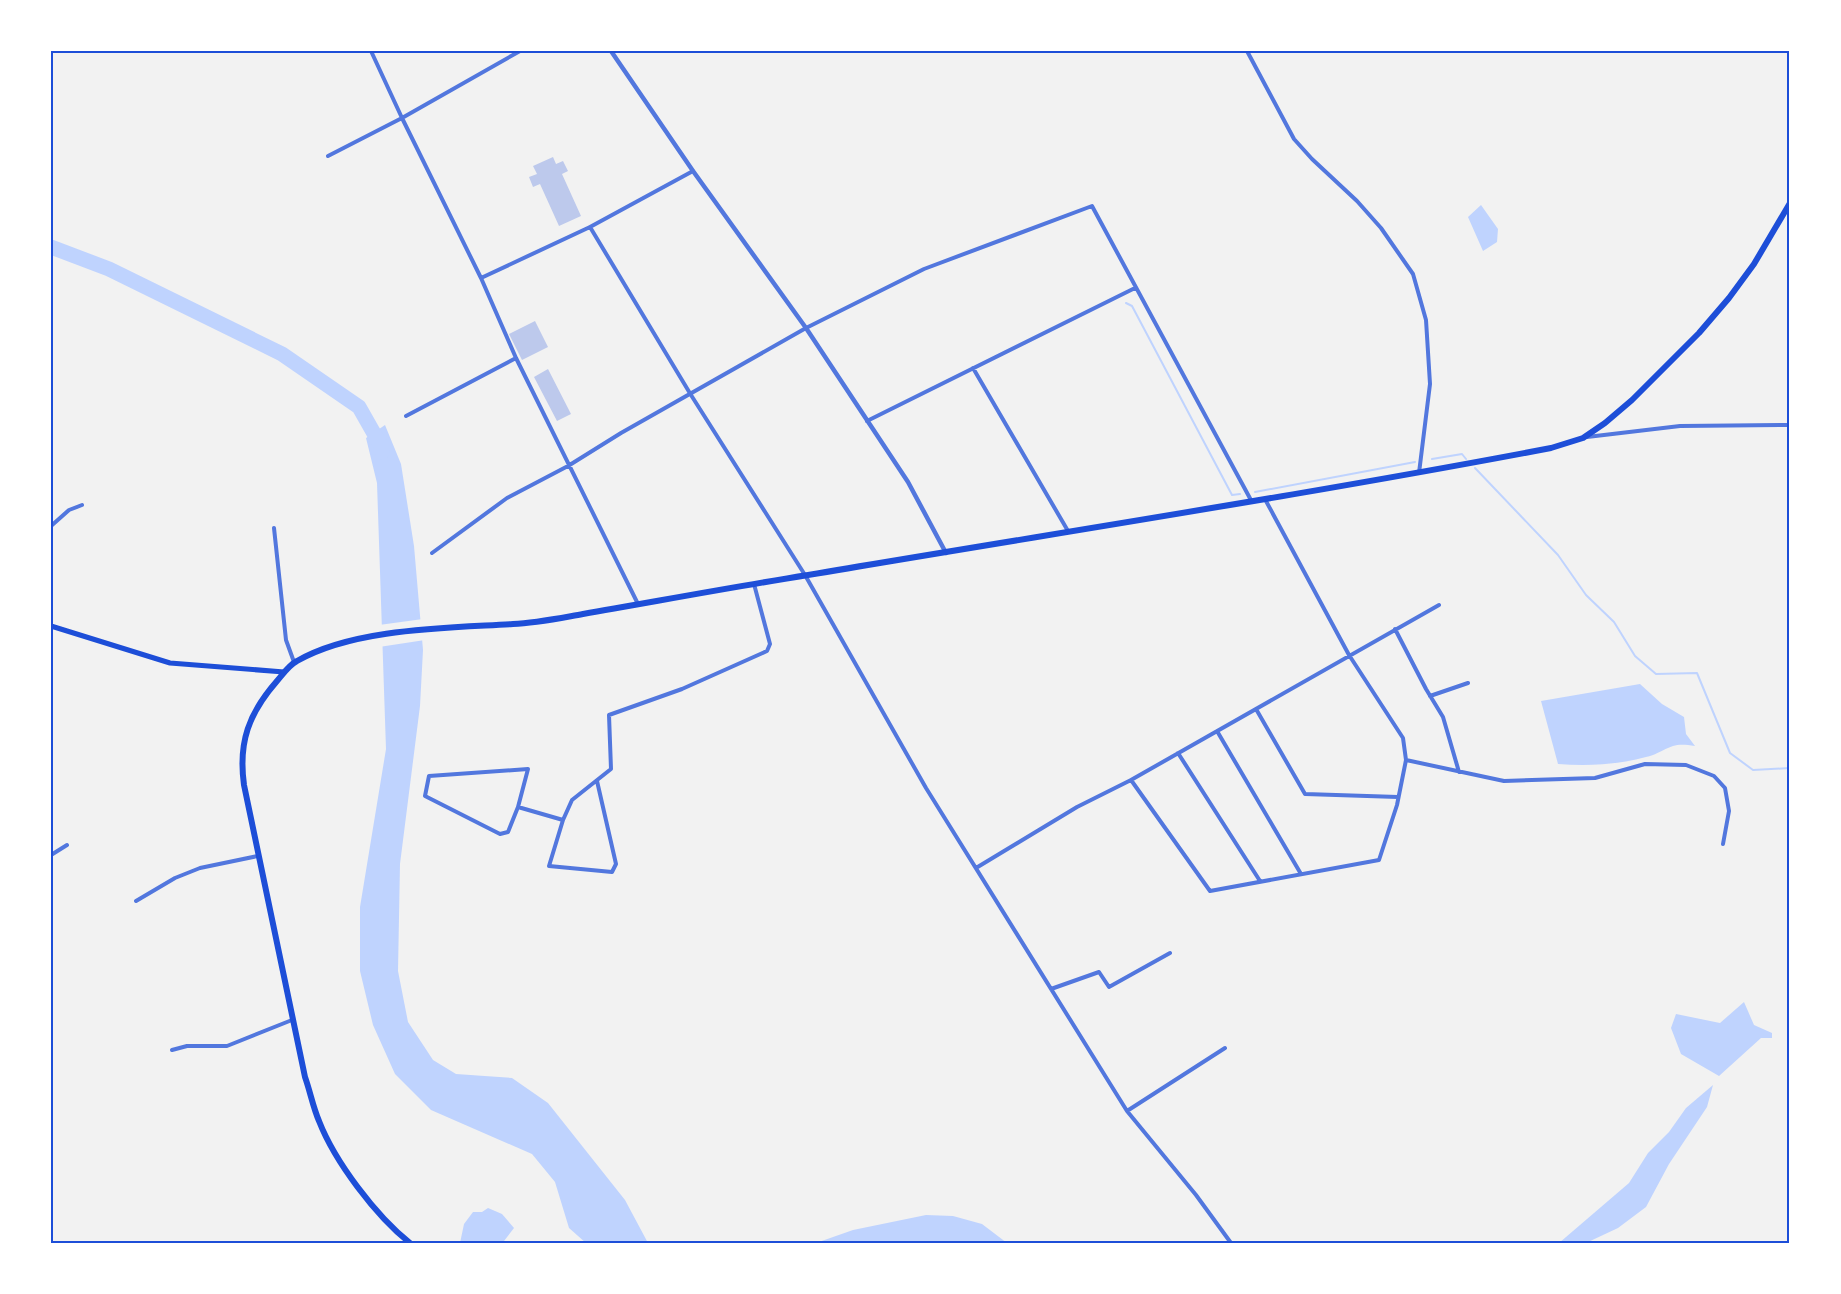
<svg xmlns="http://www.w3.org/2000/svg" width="1841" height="1294" font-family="Ubuntu,sans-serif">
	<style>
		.water { fill: #bfd3fe }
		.pier { fill: #f2f2f2 }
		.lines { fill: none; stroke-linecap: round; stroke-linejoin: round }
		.stream { stroke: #bfd3fe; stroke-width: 2 }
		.river { stroke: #bfd3fe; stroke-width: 15 }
		.building { fill: #bdc9ec }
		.minor { stroke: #5277de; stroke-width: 4 }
		.tertiary { stroke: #5277de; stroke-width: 4.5 }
		.secondary { stroke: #1d4ed8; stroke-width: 5 }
		.primary { stroke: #1d4ed8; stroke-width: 6 }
		.neatline { fill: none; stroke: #1d4ed8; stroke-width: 2 }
	</style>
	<rect width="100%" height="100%" fill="#f2f2f2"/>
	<!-- water -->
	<path class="water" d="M1481,205L1498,229L1497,242L1483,251L1468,217Z
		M385,425L401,464L414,546L423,650L420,706L400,864L398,971L408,1022L433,1060L456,1074L512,1078L548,1103L625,1200L648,1243H586L569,1228L555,1182L532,1154L431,1110L395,1074L373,1025L360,971V907L386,749L377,483L366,438Z
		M1640,684L1662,704L1684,717L1686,734L1695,746C1668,741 1669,751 1646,757C1617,765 1587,766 1558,764L1541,701Z
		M1744,1002L1754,1025L1772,1033V1038H1761L1719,1076L1681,1054L1671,1028L1676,1014L1720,1023Z
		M1713,1085L1707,1107L1669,1164L1646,1207L1618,1228L1586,1243H1559L1629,1183L1648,1153L1669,1132L1686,1108Z
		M488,1208L502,1214L514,1228L504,1241L506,1243H460L464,1224L473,1212H482Z
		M926,1215L953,1216L982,1224L1007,1243H816L853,1230Z"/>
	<!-- pier -->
	<path class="pier" d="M423,619L425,640L379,647V625Z"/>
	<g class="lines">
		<!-- stream -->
		<path class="stream" d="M1126,303L1132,306L1232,495L1240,494
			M1432,459L1462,454L1466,459
			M1475,468L1558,555L1586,595L1614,622L1635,656L1656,674L1697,673L1730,753L1753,770L1790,768
			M1255,492L1415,462"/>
		<!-- river -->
		<path class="river" d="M51,247L109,269L282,354L359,407L380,444L382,452"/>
	</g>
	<!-- building -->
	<path class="building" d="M553,157L556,164L563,161L568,171L562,174L581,216L559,226L540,184L533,187L529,177L537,174L533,166Z
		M535,321L548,347L522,360L509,334Z
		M548,369L571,414L557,421L534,377Z"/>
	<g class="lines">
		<!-- minor -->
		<path class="minor" d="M371,51L402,118L481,278L516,358L638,604
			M1247,51L1294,139L1312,159L1357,201L1381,228L1413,274L1426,320L1430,384L1419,473
			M328,156L402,118L520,51
			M590,227L691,395L805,575L926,788L1127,1111L1196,1195L1231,1243
			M481,278L590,227L693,171
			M973,368L1068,531
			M406,416L516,358
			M867,421L1135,288
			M1587,437L1680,426L1790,425
			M51,526L69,510L82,505
			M274,528L286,640L294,662
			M432,553L507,498L568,466L621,433L806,328L924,269L1092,206L1252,502
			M1395,629L1426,689L1443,717L1459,772
			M1430,696L1468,683
			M1256,709L1305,794L1398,797
			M1217,731L1301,874
			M1178,753L1260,881
			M1406,760L1504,781L1595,778L1645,764L1686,765L1714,776L1725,788L1729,811L1723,844
			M528,769L518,807L508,832L500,834L425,796L429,776Z
			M1131,780L1210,891L1379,860L1397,805L1406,760L1403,738L1349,655L1266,501
			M597,781L616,864L612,872L549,866L563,820L572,800L611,769L609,715L682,689L767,651L770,644L754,584
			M518,807L563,820
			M51,855L67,845
			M976,868L1077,807L1131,780L1439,605
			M136,901L175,878L200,868L258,856
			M1051,989L1099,972L1109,987L1170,953
			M172,1050L187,1046H227L292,1020
			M1127,1111L1225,1048"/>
		<!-- tertiary -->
		<path class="tertiary" d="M611,51L693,171L806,328L908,482L946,553"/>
		<!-- secondary -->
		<path class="secondary" d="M51,626L170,663L284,672"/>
		<!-- primary -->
		<path class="primary" d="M410,1243C376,1216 335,1162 319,1121C313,1107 310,1091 305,1077L244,785C238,742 249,713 277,681C283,674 289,665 297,661C354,628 448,628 513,624C536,623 560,618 583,614C658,601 733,587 808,575C1056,533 1304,495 1551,448L1583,438L1605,423L1632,400L1699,333L1729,298L1754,264L1790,203"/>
	</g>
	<!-- border -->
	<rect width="1841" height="1294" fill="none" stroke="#ffffff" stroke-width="105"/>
	<rect x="52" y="52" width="1736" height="1190" class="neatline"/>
</svg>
